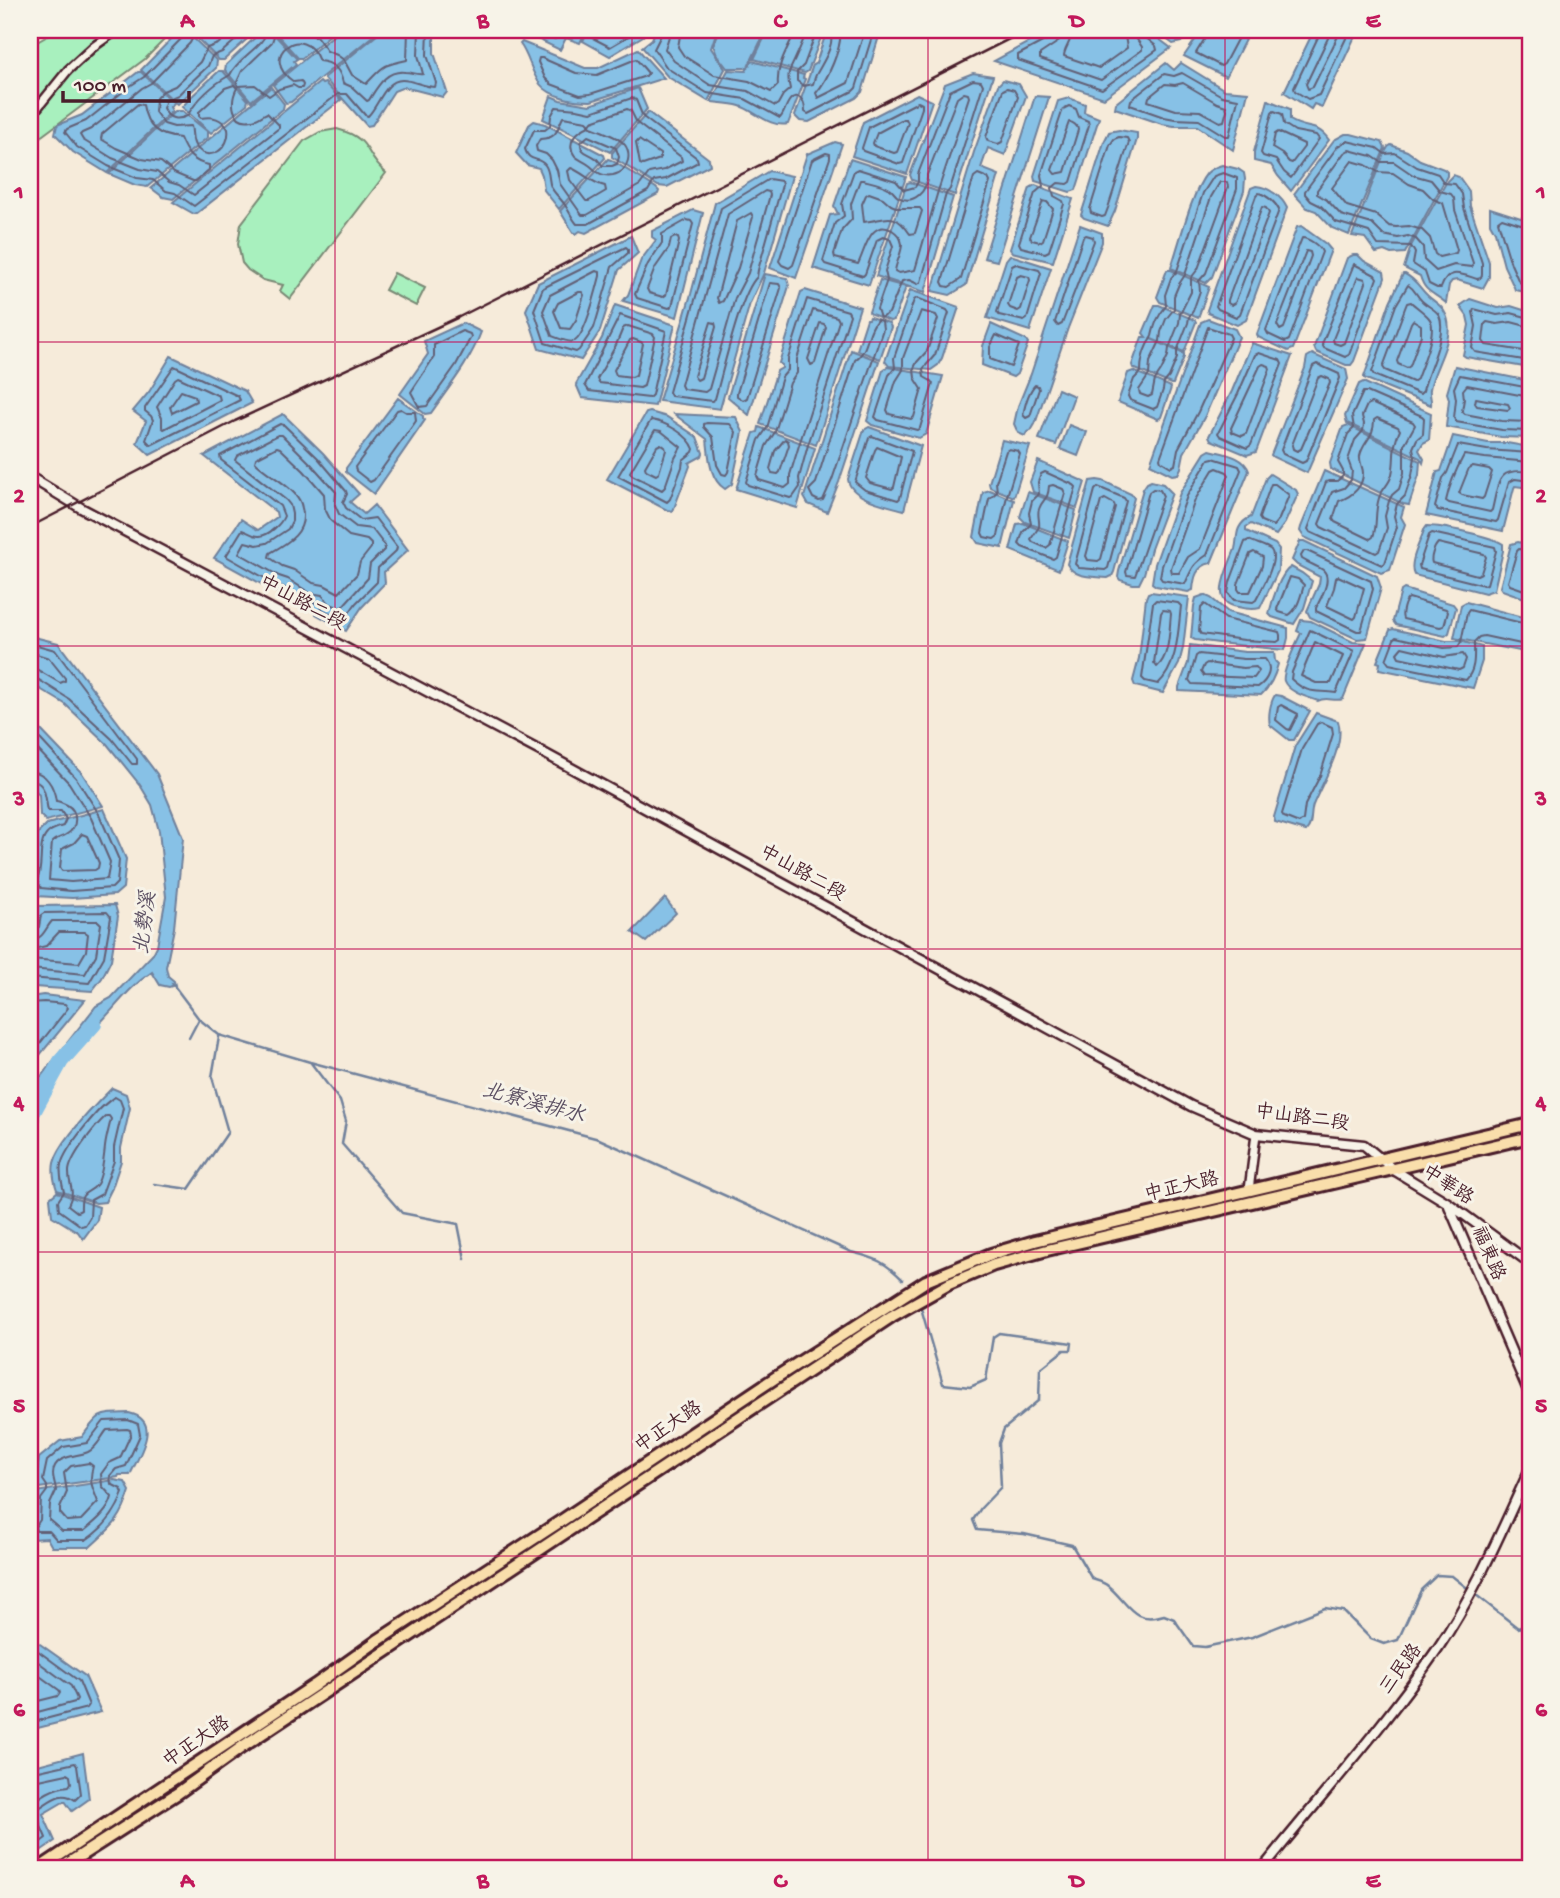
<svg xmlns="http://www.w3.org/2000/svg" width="1560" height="1898" font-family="'Gochi Hand','LXGW WenKai TC',sans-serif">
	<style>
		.green { fill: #a8f0be; stroke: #798874; stroke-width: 2 }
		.water { fill: #87c1e6; stroke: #6f809b; stroke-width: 2 }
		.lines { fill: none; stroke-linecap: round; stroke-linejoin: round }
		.shore { stroke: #626076; stroke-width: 2 }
		.stream { stroke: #6f809b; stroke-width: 2.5 }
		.river { stroke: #87c1e6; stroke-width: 16 }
		.minor-casing { stroke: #4a1f2b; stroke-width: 12 }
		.tertiary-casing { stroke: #4a1f2b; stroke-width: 13 }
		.primary-casing { stroke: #4a1f2b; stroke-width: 16 }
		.minor { stroke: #f7f3e8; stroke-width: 7 }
		.tertiary { stroke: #f7f3e8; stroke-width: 8 }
		.primary { stroke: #f9deab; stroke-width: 10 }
		.rail { stroke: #4a1f2b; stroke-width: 2.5 }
		.grid { fill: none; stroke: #c2185b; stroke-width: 2; stroke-opacity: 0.55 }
		.labels { text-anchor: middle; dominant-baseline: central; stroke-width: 6; stroke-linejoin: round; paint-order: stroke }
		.street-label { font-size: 19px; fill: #4a1f2b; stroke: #f7f3e8 }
		.water-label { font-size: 21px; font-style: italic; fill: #5c5063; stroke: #f7f3e8 }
		.neatline { fill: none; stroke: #c2185b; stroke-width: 2.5 }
		.grid-label { font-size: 23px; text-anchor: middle; font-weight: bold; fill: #c2185b }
	</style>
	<rect width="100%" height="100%" fill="#f6ebda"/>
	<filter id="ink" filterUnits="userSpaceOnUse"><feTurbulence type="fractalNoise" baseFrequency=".0143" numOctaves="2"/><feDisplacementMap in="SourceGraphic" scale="14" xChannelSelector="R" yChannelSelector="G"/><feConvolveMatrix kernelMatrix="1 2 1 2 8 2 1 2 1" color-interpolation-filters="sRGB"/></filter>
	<g filter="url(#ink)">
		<!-- green -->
		<path class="green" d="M58,30H174L145,59L39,138L30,136V46Z
			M337,129C374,139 363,155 386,173L290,299L280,291L283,285L263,280L248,270L242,263L238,244L241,224L304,141L320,132Z
			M394,273L425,288L416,306L385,290Z"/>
		<!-- water -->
		<path class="water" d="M180,30H185L217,61L216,68L179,103L177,104L141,70Z
			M189,30H257L224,60H219Z
			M263,30H270L297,59L294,61L296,64L251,101L225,70L226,65Z
			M273,30H336L302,58H298Z
			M340,30H380L291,102L286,103L273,85Z
			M383,30H416L423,34L434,36V53L447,92L443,97L404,87L394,91L372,125L367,126L324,78Z
			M521,30H586L580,43L566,38L560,50L527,34Z
			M588,30H648L643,36L610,56L583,41Z
			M656,30H717L711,48L725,69L708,101L668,77L642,47L652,39Z
			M720,30H766L748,67L745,68H727L717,55L713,45Z
			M768,30H824L808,71L805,73L754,59Z
			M827,30H881L862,92L856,98L809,122L800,121L795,116L813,65L816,63Z
			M1051,30H1147L1171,48L1104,98L994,61Z
			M1154,30H1192L1181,42L1173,44Z
			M1202,30H1250L1226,77L1184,56Z
			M1314,30H1358L1322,107L1314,104L1311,109L1284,92Z
			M522,42L585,68H598L638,49L664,78L591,101C575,101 551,98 540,84C531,72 529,56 520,44Z
			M752,61L804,75L803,78L805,79L788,124C770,128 755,111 740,106C731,103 720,103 711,102L728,70L746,71Z
			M1166,63L1174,70L1181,63L1225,90L1248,92L1233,150L1197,126H1174L1162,124L1115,108L1116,103Z
			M219,71H223L248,100L247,104L211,133L182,107L192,96Z
			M138,72H141L174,103L170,107L172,111L107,173L73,152L55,134L57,125L82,115Z
			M973,73L993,76L955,195L912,180L910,175L945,84Z
			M1003,80L1019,84L1026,96L1005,155L988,148L981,168L999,175L966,285L950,295L932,291L974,152L998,85Z
			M320,82L322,84L325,83L341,100L197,213L194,214L173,202Z
			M271,87L284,104L283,109L173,199L163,197L151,188Z
			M638,88L647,109L610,152L543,119L551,96L560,100L590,105Z
			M917,94L932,101L907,174L852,156L863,122Z
			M1035,96L1049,97L997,261L984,258Z
			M1069,98L1085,104L1084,112L1099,118L1076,190L1070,192L1035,181L1034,176L1058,101Z
			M1268,100L1290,109V120C1307,131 1316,122 1329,140L1291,191L1278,176L1271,165L1254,161V152Z
			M175,111H182L208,132V137L147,187L135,185L109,174Z
			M648,112L709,159L710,165L667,187L658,186L612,157V153Z
			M534,121L545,124L604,155L605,158L559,209L544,190L542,175L539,168L527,165L516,153L529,125Z
			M1119,130L1137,133V139L1115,211L1108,226L1084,218L1081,215L1104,142L1109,132Z
			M1345,134H1351L1382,142L1385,148L1349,235L1332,228L1316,211L1307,208L1294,194L1334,140Z
			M835,142L842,144L796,278L770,268L807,154Z
			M1391,145L1407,151L1420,160L1444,169L1447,172V176L1405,253L1391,254L1384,251L1376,253L1365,238L1352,236L1384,154L1388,147Z
			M608,159L611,160L656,188L659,191L658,194L586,233L580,231L576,234L573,232L560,211Z
			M850,159L906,177L869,285L813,268L830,215L838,214L834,206Z
			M1222,165L1238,169L1244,173L1245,179L1244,191L1212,277L1206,283L1171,268C1179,244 1192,191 1207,173C1212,168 1216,167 1222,165Z
			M769,171L792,176L764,273L750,303L720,409L659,401L691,294L715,203Z
			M1453,175L1459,177L1469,191L1470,206L1489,262V277L1483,288L1457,280L1452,281L1449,285L1446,303C1433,292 1425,293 1420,276L1404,268L1411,246L1447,181Z
			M910,182L953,197L925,292L876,276L907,183Z
			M1035,185L1073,199L1053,262L1012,252L1010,249L1030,188Z
			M1256,186C1269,187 1282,197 1287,208L1246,320L1237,325L1208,313L1207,310L1251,188Z
			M1490,208L1530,221V293L1515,290L1514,287L1504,266L1495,232L1490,223Z
			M693,210L703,213L677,317L623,301L628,295L641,260L656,240L652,237V231Z
			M1080,225L1102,233V242L1068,328L1035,424L1031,431L1027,432L1025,436L1018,433L1014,424L1018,406L1031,374Z
			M1301,226L1326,244L1331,250L1293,349L1288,351L1258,337L1257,334L1297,227Z
			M631,236L638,253L619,270L600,331L581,360L539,349L526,310L538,283Z
			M1010,255L1051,268L1030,331L987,318L1006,260Z
			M1353,255H1358L1364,261L1384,272L1385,278L1354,361L1351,365H1346L1316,352L1314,347L1347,258Z
			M1167,270H1171L1209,287L1198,318L1160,302L1157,297Z
			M765,274L787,278L789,286L749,415L728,397Z
			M1403,274H1405C1418,281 1418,287 1428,296C1433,301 1441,305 1444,311C1459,335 1434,365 1430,389C1429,395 1432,400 1431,405L1364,378V377L1390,302Z
			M880,280L906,287L894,320L890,321L871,314L869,312Z
			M805,290L860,307L816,445L760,424L777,371L782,368V365L779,363L801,292Z
			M910,290L959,307L942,358L938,365L931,370L889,366L885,361Z
			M1470,299L1498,308L1511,306L1530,312V368L1466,357L1463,355L1469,325L1467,316L1460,306Z
			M615,305L675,325L655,406L582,398L576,384L602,338Z
			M1155,305H1159L1195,320L1196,322L1184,352L1149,338L1184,354V357L1173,384H1171L1133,368L1132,365L1142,337H1146L1143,333Z
			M870,317L889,323L891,327L880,359L857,350L867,319H869Z
			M1208,319L1235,329L1239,337L1205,416L1184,453L1181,468L1178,474L1172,475L1150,464L1201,322Z
			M463,323L481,332C470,362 449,387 431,413L425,414L400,394L428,354L424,341Z
			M991,324L1026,340L1028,343L1017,374L1013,377L982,365L983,346Z
			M1252,343L1292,356L1256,452L1247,455L1211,440L1209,436L1232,391Z
			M851,350L879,361L839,482L827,512L808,504L804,497Z
			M1312,354L1346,369L1348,379L1307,473L1273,457L1271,455L1305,368L1307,357Z
			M171,356L245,391L252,403L150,455L137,443L146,421L133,411L149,392Z
			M1455,366L1530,381V438L1501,437L1446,427L1449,399L1447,393Z
			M887,367L943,376L926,434L919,438L872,425L867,421L883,370Z
			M1133,371L1169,386L1171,388L1161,417L1158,419L1118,402L1128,373Z
			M1363,382L1431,413L1429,440L1423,443L1419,450L1424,459L1423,463L1420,458L1347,423L1345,416L1359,384Z
			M1058,389L1074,396L1056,445L1039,439Z
			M398,398L423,416V418L425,420L374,494L346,472V468Z
			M650,412L667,417L697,437L703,453L702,456L689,463L690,466L673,511L667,510L607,479L646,413Z
			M283,414L323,453L359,494L350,502L364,514L374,505L408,550L384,572L385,583L362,607L346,631L316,614L315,609L309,610L282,596L280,592H276L214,558L241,519L258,530L277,517L276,512L204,456Z
			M674,414L736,417L743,432L732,484L725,489C709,479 709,456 707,439Z
			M1069,425L1087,432L1078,456L1060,449Z
			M1348,425L1420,461L1419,475L1409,505L1403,504L1331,469L1330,463L1343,427Z
			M759,427L815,448L797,508L736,489L754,433L758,432Z
			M869,427L921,446L904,510C887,505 850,499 848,479L864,430Z
			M1453,436L1488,443H1507L1530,447V488L1515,486L1514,488L1503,531L1426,515L1437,472L1441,471Z
			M1002,440L1030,446L1014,497L990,487L989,483Z
			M1210,450C1225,454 1244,456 1249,471L1211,563C1196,566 1194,578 1193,590L1188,592L1156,586L1152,583L1155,564L1180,493L1205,453Z
			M1038,461L1085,482L1077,508L1033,492L1030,482Z
			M1324,471L1404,507L1401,517L1405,524L1390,570L1381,573L1304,537L1300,531L1301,527Z
			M1270,474L1296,490L1298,494L1285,523L1276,535L1251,524L1246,527V531L1275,544L1279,549L1278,571L1260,608C1252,610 1246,609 1238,607C1207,603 1229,567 1235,549C1237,542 1236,534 1239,528C1242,522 1246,519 1251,517L1266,478Z
			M1097,480L1103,481L1131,494L1134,498L1114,572L1112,576L1108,578C1093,576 1075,579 1067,564L1090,481Z
			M1151,481L1163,484L1172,493L1151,549L1144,574L1139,584H1133L1120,580L1118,577L1119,571L1143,489L1147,483Z
			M990,490L1014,500L1002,548L978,543L974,537L983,492Z
			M1028,492L1076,510L1069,538L1025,522L1020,517Z
			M1023,523L1068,541L1059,570L1010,550L1017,524Z
			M1427,526C1442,526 1491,536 1503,544V551L1494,590L1485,593L1414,575C1408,563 1420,543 1424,530Z
			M1300,541H1304L1377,576L1381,588L1367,638L1357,639L1310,617L1307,611L1319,584L1320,577L1297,565L1292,560Z
			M1518,542L1530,545V600L1502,590L1500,587L1511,544Z
			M1291,567L1302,573L1312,581L1304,608L1294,624L1272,617L1269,614C1272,601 1280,573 1291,567Z
			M1404,589L1453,604L1456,608L1449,633L1445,636L1396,625L1393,621L1401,591Z
			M1151,592L1189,597L1183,648L1179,664L1163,693L1135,686L1133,681L1139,658L1146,598L1148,593Z
			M1204,595L1211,598L1228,612L1288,628V638L1285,650C1255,647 1225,644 1195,640L1191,638L1194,606L1196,598Z
			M1466,602L1530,619V653L1454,638L1461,605Z
			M1301,620L1311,621L1353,642L1366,643L1343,699C1334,702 1326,696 1318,701C1307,697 1288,692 1284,681C1281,673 1297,642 1301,633L1297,631Z
			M1393,629L1446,641H1460L1482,647V661L1473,688L1379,669L1380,663L1377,662L1390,630Z
			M30,636L58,643L157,774L183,838L174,928L166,967L168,976L174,981L175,985L169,987L160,985L152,972C130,986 116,1007 98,1025C83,1039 35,1079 34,1099C34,1104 37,1111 38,1115L30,1114L31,1089L96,1006L111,998L153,954L157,946L166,897L159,831L152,805L140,785L107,744L65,704L30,683Z
			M1190,645L1245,652H1274L1275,661L1278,664C1275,676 1271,686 1261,695L1179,691V687L1188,663Z
			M1275,695L1281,696L1310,711L1294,740H1289L1270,725C1268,716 1270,703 1275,695Z
			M1316,713L1338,721C1346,745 1322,783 1313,805C1310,814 1313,824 1306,831L1275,822L1274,817L1295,746Z
			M39,728L82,773L103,806L46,821L40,815L39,795L30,784V734Z
			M104,809L126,859L123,888L115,895L72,898L35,896L32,885L36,837L40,831L47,824Z
			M665,898L676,913L646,942L632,932Z
			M115,905L118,916L111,960L102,978L92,991L34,987L30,983V961L35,906Z
			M43,995L85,1000L30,1067V997Z
			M112,1088L126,1094L130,1108L121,1148V1161L112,1188L105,1202L96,1203L57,1190C54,1181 52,1173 54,1163C59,1142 96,1104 112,1088Z
			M57,1192L99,1207L97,1220L83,1239L78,1232L52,1216L50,1198Z
			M129,1413C163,1421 139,1455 130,1475H119L118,1477L39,1488L35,1486L39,1458L60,1441L82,1437C100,1412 99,1414 129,1413Z
			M114,1480L125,1482L130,1491C121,1521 112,1527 90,1547H52L47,1538L32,1539L35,1492Z
			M30,1637L85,1676L101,1712L30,1730Z
			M83,1753L89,1799L72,1811L65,1801L43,1814L55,1841L30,1858V1767Z"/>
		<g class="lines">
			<!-- shore -->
			<path class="shore" d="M185,30L183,37L144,77L130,86L86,121L67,129L65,132L77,147L108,166L137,178L153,180L166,191L175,193L194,206L338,94H347L365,115L368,116C379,105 385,80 402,80C413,80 424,87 435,87L436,83L427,55L428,30
				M193,30V37L190,43L151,83L142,88L109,115L91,129L82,133L80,135L83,140L112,158L140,169L157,172L169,182L179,185L194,195L279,128V125L267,113C262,115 257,120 252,120C231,124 230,101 237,88L234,85L225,88L199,112V116L201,118C213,116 222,118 228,129C231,148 209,164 196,147C191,141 193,132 191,126L174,127L164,124L155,112L156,98L163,91L175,86L200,62L207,48L218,44L234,30
				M247,30L222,52L212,56L208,66L185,88L178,95L166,100L163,108C168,119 177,121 187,116C198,98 212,85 230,75C237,58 265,46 267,30
				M276,30L272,42L242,71L237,82L238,86L255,85L269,96L279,89L293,85L298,88H302L303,85L301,81L294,82C256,57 304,20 319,61C333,62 340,69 343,83L352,87L367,101L369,100C378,86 386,70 405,72C412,72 416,75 423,74L418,55L419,30
				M287,30L289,33L304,32L317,37L327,51L337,55L344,60L352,75L366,84C385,65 380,66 407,60L408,30
				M534,30L555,39L565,31L585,34L610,47L639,30
				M662,30L661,35L654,49L667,68L707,93L745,99L780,118C785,113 786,102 792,98C803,93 805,105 805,112L808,114L853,91L856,88L874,30
				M671,30L665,49L674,61L710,85L748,91L775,106L778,104L783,95L790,89C786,72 790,71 796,57C800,48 804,39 807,30
				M681,30L678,47L684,56L714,75L749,81L771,92L778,85C776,65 788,48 796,30
				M817,30L804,65L797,72V81L804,86L813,84C814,81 815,76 817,73C823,62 836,44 830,30
				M840,30C843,46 827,81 816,93L818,98L848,83L865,30
				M1053,30L1050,38L1018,55V60L1102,89L1157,50L1156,46L1145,37L1144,30
				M1062,30L1058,42L1040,54V59L1101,80L1142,50V47L1136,38L1135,30
				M1072,30C1072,42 1064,48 1064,56L1099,68L1127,48L1124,30
				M1208,30L1207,35L1196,53L1221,66L1224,64L1242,30
				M1320,30L1319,35L1294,88L1295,91L1308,99L1319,95L1350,30
				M1329,30L1328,38L1306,84L1308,89L1313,87L1341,30
				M542,58L576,73L597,75L636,59L648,73L646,76L590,94L580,95L551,84L545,78L538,62L539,58Z
				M1182,73L1222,96L1238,99L1229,136H1225L1199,120L1175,119L1164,117L1130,105L1131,100L1164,74L1174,76Z
				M973,80L981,81L983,85L950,189L946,194L921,282L918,284L909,280L902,281L889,313L880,318L877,309L887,280L885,271L893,246L890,239L883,237L877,240L865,274L863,276L825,264L823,261L835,223L844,216L842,204L854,171L858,169L896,181L904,190L915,187L918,182V174L950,91Z
				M1183,83L1217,103L1226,106L1227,110L1224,121L1220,122L1200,111L1176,110L1148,101L1149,97L1165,84L1175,85Z
				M1007,88L1014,90L1018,97L1002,142L998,144L988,141L986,137L1003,90Z
				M964,93L968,94L969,97L938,191L915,270L899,273L895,271C896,262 902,253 902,244C901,238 897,233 892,230C870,218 865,251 858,264L835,258L834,254L842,230L852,219L851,204L860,180H863C871,182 883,184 890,189C893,191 895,195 898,197C914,206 928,190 927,175L957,98Z
				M632,98L636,100L643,117L697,158L698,162L666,179L654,181L648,191L588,224H577C572,218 569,211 565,205C561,199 554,193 551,187C548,180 550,172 545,165C538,156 529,163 525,149L534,130H545L550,126L551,116L556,107L577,109L591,112Z
				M918,102L922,104V108L903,163L899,164L863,151L862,148L869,127Z
				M138,104L143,105C147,128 158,136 180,138C186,153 192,162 209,165V170L196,181H193L174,173L161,162L142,159L116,148L101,139L102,134Z
				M1069,106L1076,109L1079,117L1088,121L1089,125L1071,182L1068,184L1058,183L1052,188L1054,196L1063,201L1064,204L1049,251L1045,253L1021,247L1019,243L1035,193L1043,186L1041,175L1063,109Z
				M627,109L631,111L637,123L681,157L682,161L664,170L649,173L640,185L587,215H582L560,184L557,170L552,160L546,154L537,151L536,146L540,139C558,138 556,131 563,117L587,121L589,123V126C577,131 565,142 575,156C579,160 584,161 589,165C597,171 600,177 613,175C629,172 634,151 621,141C617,137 597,129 591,127L590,124L592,121Z
				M1274,111L1282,114L1284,124L1295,131L1316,135L1319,139L1291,178L1284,172L1276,160L1263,156L1261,153L1272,113Z
				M903,119H906L908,123L897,152L894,153L874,146L873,143L877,133Z
				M1069,122C1073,122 1078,126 1078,130L1065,172L1055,174L1052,170Z
				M1278,132L1304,144V147L1292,163L1289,162L1282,154L1272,148L1275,134Z
				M588,136L616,148L619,157L617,164L612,166H603C601,164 599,161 597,159C589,152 580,154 581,142Z
				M1119,137L1127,138L1129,142L1108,208L1105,216L1102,217L1091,213L1090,209L1110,145L1114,139Z
				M639,140L660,154V159L643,165L640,164L636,143Z
				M1347,141L1377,148L1385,154L1395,153L1417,167L1438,174L1444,183L1455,184L1462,194L1464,208L1482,263V275L1481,278L1477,279C1461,274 1448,267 1441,288H1437L1429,284L1425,272L1413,264L1415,253L1411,246L1378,245L1369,232L1336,222L1321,206L1311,201L1305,194V191L1338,146Z
				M1349,150L1372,156L1381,162H1394L1413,175L1431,180L1440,191L1451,194L1454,198L1455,210L1473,263L1472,267L1454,265L1436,271L1424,260L1423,247L1416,239L1408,236L1398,238L1383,235L1372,224L1341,215L1327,200L1317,194V190L1344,153Z
				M826,153L830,154V158L793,265L789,268L782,265L779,261L812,160Z
				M1352,161L1366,165L1378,172L1393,173L1409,184L1423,189L1433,199L1443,203L1457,250L1456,253L1439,257L1435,254L1430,238L1422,230L1409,226L1396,227L1389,226L1376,215L1347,206L1332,188Z
				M571,168C584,173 591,183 605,186L606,191L589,201H586L570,180L568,171Z
				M1223,173L1237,178V189L1206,273L1199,281L1200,291L1193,311L1189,317L1188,323L1177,351V358L1169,377L1164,383L1163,390L1157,407L1153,409L1130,400L1128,396L1134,379L1141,372C1141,363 1142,355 1147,345C1149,340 1150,342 1152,336C1155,323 1158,316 1166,306L1165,295L1171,278L1177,271L1203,193L1214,176Z
				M978,174L988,178L990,182L961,279L949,287L944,286L942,282L974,177Z
				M769,179L781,181L782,185L758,270L757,277C740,293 723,372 715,399L712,401L671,396L669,392L721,208Z
				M1220,182H1227L1228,187L1198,269L1191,278V292L1180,314L1179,323L1169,348L1168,356L1161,371L1155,380L1152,395L1148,397L1140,394L1139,390L1149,375L1150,362L1160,341L1161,332L1166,319L1174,309V296L1179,284L1185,275L1211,197Z
				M765,191L769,192L770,195L748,273L735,298L709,389L705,392L683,389L681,385L728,214Z
				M869,193L883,198L891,205L898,208H920L922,211L915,233L910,234C893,209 886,220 864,222L862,204L866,195Z
				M1259,193C1267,195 1276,203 1279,210L1240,314L1236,317L1218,309L1216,306L1256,196Z
				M1043,201L1047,202L1053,209L1043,240L1040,242L1032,240L1030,237Z
				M1262,207L1266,208L1269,213L1235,303L1231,305L1228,303V300Z
				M751,213L753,217L738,268L723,301L719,303L717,298L737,221Z
				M687,220L691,221L693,224L672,306L669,308L637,298L635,294L648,264L662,243V234Z
				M1530,227L1502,218L1498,221L1511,264L1519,282L1530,286
				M1086,235L1093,237L1094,241L1062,324L1058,326L1055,322L1083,237Z
				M675,237L678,238L679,241L666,295L663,297L649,293L647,289L655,268L669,248L671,239Z
				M1302,238C1308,238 1320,246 1322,252L1289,340L1285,342L1268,334L1266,330Z
				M626,247L628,249V253L612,267L594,328L579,350L576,352L545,343L534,310L543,288Z
				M1306,251L1310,252L1311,256L1284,328L1280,330L1277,325Z
				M1016,264L1039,270L1041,273L1027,319L1024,321L999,315L997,312L1012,266Z
				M1354,264L1375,275L1377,278L1349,355L1345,357L1324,348L1322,344Z
				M596,271L600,272V276C597,288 585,335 575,341C570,344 558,338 552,336L543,311L550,295Z
				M1021,275L1029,277L1030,280L1021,309L1018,311L1010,308L1008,305L1017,277Z
				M1358,277L1365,279L1366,283L1344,343L1340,345L1334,343L1333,339Z
				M770,283L779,284L781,288L747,398L743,400L737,396V393Z
				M1408,285C1416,290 1415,294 1422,301C1427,306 1435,309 1439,315C1448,334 1427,371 1423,391L1420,394L1374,375L1372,372L1396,305Z
				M579,292H582L584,295L576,320L570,329L561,328L554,311L558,303Z
				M917,298L947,310L949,313L935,355L923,369L924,377L931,381L933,384L920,428L917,430L878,420L875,417L889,375L895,368L894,358L914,300Z
				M807,299L848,311L850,315L808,445L799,478L800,487L793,497L790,498L748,485L746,482L759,440L767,428L782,377L788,370V359Z
				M1411,302C1416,307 1424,312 1429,318C1439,329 1421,366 1417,379L1413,382L1385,370L1383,367L1405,308L1407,303Z
				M813,310L837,317L839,321L800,442L790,475V484L785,488L759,480L757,476L766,446L775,432L790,383L797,373V359Z
				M921,311L936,315L938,319L927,351L917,362L914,368L915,378L922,389L914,417L911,419L889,414L887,410L896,381L903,370V358Z
				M620,315L666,331L652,395L649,398L589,391L585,385Z
				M1530,318L1511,313L1497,315L1474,309L1473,312L1476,326L1472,348L1475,352L1530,361
				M877,320L882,321L883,329L832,480L823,500L819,501L813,498L809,490L816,483L855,360C869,351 866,332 877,320Z
				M1413,320L1421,325V335L1410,366L1407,368L1398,364L1397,361L1411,323Z
				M711,322L715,323L716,327L701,378L697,380L694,376Z
				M820,323L824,324L826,327L815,363L811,365L808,359Z
				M628,326L653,334L655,337L644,386L640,388L599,383L597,379L616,345L623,328Z
				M1208,327L1229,334L1231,338L1198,412L1178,449L1175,465L1171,467L1161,461L1160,458Z
				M1530,327L1511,322L1497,324L1487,322L1485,324L1483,341L1486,345L1530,352
				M462,331L470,334L471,337L456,365L427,406L419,407L411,392L434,357V345Z
				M996,335L1019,345L1011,367L990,359V347Z
				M633,339L641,342L643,344L636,375L632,377L616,375L614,370L630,340Z
				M1259,353L1280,360L1282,364L1251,445L1247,448L1220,436L1218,433L1238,394L1255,355Z
				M1263,364L1269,366L1270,369L1246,434L1242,436L1232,432L1231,428L1260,366Z
				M1317,364L1339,374L1340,378L1306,461L1302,463L1283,454L1281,450L1313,366Z
				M174,366L238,396L240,400L151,445L146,440L153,420L151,416L145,411V408Z
				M1322,376L1329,379L1330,383L1301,449L1297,451L1293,449L1292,445L1318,378Z
				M178,377L219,396L220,400L164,429L162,427V418L157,407L175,379Z
				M1035,385L1038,386L1039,389L1030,416L1026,418L1023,415C1025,405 1028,392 1035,385Z
				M1530,388L1460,375L1454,388L1456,399L1454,418L1456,422L1502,430L1530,431
				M181,391L195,396L196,401L172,413L170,407Z
				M1363,392H1367L1422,416L1424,418L1423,434L1417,439L1413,448L1415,457L1412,475L1405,496L1397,504L1394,516L1397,527L1385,563L1382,565L1310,532L1308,529L1326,482L1329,481H1337L1343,476V471L1338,462L1348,434L1354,428L1352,416Z
				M1530,397L1467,385L1463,390L1464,399L1462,411L1465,414L1502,421L1530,422
				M1476,398L1508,404L1510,408L1508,410L1477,406L1475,403Z
				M1371,403L1413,422L1415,425L1404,445V473L1399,489L1392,495L1389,501L1385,516L1387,528L1379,551L1376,553L1321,527L1319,524L1332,492L1344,488L1351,480L1352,471L1348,460L1355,440L1363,431L1364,424L1362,416L1367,405Z
				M401,409L406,412H415L416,421L374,480L370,482L356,471L355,467L397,410Z
				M1377,418L1398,427L1400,430C1391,449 1396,456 1392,474C1390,484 1382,489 1379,498C1374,514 1378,524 1373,537L1370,539L1335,522L1333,519L1339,501C1352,496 1363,488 1363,473C1363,467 1359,462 1360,456C1363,441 1374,439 1374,420Z
				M651,420C666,422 689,435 694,449L693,452L683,460L682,467L670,499L667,502L618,476Z
				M707,423L730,424L736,432L728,472L726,475L722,474L717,465L713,437L704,427V424Z
				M280,424L284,425L318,458L346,491L347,494L343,502L346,508L361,520L375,518L397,547L396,551L378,568L377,582L356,603L344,620L323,610L318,603C301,602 291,588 277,585L226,556L242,530C247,531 254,537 260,536C269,535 281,524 284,516L280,506L221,460L220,456Z
				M655,430L661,431L681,447L675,458L665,487L662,490L632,475L630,472Z
				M278,435H282L311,464L336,492L335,505L339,514L356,527L372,529L385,546L384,550L370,564L368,578L341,608L330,604L322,595L310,593L288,579L279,576L239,553L245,542L257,545L267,543L288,529L292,521V514L290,505L286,500L235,460L237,456Z
				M872,436L912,451L900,498L898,500L865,490L855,482L869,438Z
				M785,439L788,441L789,445L780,472L778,474L772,473L770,469L775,451Z
				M661,444L665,447L666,450L659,473L656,475L646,470L645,467L657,446Z
				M277,447L280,448L304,471L324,494L325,509L331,521L349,536L367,540L371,544V548L360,562L357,574L339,593L324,585L313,583L294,570L282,566L269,557L270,553C288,543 308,532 302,508C301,502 298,497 294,493C283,481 267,474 255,462L256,458Z
				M877,447L901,457L894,487L892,489L870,483L866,478L875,450Z
				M1009,449L1018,451L1020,454L1007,496L998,536L994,539L984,537L982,533L989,499L997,492L996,482L1006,451Z
				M1530,453L1487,450L1458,445L1447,473L1443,478L1435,507L1438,510L1496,522L1498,520L1509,482L1515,479L1530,481
				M1213,458L1239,466L1241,470L1207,555C1192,565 1192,569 1185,584L1162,580L1160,577L1162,566L1187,496L1209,459Z
				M1530,462L1485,458L1464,455C1457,468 1449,486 1446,501L1449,503L1490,512L1492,510C1499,482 1496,467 1530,472
				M1473,466L1489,469L1492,472L1484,497L1482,499L1462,495L1459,493L1469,468Z
				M1217,468L1227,472L1229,475L1200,549L1188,557L1179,573H1172L1171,568L1195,500L1213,470Z
				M1045,472L1074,485L1076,487L1056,557L1053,559L1022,547L1019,544L1023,532L1031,524L1029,513L1032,501L1039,494L1038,482L1041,474Z
				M1271,484H1275L1289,495L1279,519L1273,526L1261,521L1259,518Z
				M1053,485L1063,489L1065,493L1050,545L1046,548L1033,542L1031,539L1039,527C1040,521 1037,514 1039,509C1043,498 1048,501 1049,486Z
				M1098,487L1124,498L1126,501L1108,568L1105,570L1079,568L1075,564L1095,490Z
				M1153,489L1160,490L1163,496L1135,576L1127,575L1126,572L1149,492Z
				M1105,499L1114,504L1115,507L1101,559L1098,561L1088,560L1086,556L1101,501Z
				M1432,533L1495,547L1496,551L1487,584L1484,585L1420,569L1419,565L1429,535Z
				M1249,540C1254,543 1267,546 1271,550C1279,560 1261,590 1256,600L1253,602L1234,600L1228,593L1230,582L1245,542Z
				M1438,543L1484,554L1486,557L1481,573L1477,575L1432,563C1430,558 1434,547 1438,543Z
				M1304,551H1307L1371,581L1373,589L1361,631H1357L1316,611V608C1320,599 1333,579 1323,570C1317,566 1308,563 1302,559L1301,556Z
				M1530,551L1519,549L1517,551L1508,582L1510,585L1530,592
				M1254,552L1263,557L1262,566L1250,592H1240L1238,589V584L1250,554Z
				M1338,576L1364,588L1356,617L1354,619L1327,606L1334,588L1336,578Z
				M1290,577L1298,579L1304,585C1301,595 1298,609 1289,615L1279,612L1277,609Z
				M1409,598L1446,609L1448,612L1444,626L1440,627L1403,619C1401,614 1404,601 1409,598Z
				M1156,600L1178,603L1181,606C1178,631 1178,666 1158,684L1145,681L1142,678L1153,603Z
				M1205,604L1226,619L1279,632L1280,635V640L1277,642L1244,640L1201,634L1199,631L1201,608Z
				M1163,610L1170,611L1171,614C1169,631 1170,656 1157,667L1154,663L1161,613Z
				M1530,625L1469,610L1467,613L1461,642L1458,647L1444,648L1396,637L1394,639L1386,660L1389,664L1466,680C1476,669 1474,655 1474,642L1479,637L1484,636L1530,646
				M1310,630L1354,651L1336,693C1316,690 1308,695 1291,679L1292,672Z
				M1315,642L1343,656L1331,683H1316L1301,676Z
				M30,643L55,650L137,759V764H132L112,739L69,699L36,678L30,677
				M1402,647L1444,657L1463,654L1466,659L1463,668L1459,670L1399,657L1397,653Z
				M30,652L49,658L65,678V681L60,683L38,670L30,668
				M1199,654L1244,659H1265C1273,669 1268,680 1258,687L1192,684L1189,680L1196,656Z
				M1207,663L1243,668L1256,667L1259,671L1254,678L1204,676L1201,672L1204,665Z
				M1281,705L1298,714L1290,730L1287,729L1276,720L1278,707Z
				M1321,722L1332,727L1333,734L1320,776L1305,805L1303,820L1299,823L1284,817L1282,814L1302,749L1317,724Z
				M30,739H40L76,778L99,814L119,860L117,883L112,888L71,891L41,888L37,880C44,867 37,844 47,834C51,829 58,828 63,826L66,819L61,811H48C45,798 47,782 30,780
				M30,748L37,749L69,783L91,818L110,862L107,879L71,882L49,880L52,842C57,837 62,838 67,834C78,827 78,811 67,805C65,804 58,801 56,801C54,786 46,772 30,771
				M82,834L87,836L99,863L98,868L95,870L62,871L60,868L62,849L74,843Z
				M30,931L34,930L39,927L41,915L44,913L107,912L111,917L104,957L89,983L30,978
				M30,940C44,939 44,930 52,921H98L101,924L96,955L85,974L30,969
				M30,950L46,946L59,932H85L88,934L86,951L79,963L30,959
				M30,1003L44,1002L65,1004L68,1008L30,1056
				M115,1097L120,1100L123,1108L114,1147V1161L102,1194L91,1200L90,1217L85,1225L81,1226L59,1210L58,1201L64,1192C62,1182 59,1175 61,1165C65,1148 100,1105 115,1097Z
				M106,1116H109L111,1119C109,1128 106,1138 105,1147C104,1157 102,1176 97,1184C89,1196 80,1187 81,1210L77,1212L68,1205C76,1189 69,1188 69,1173C68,1159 96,1125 106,1116Z
				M128,1420L138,1424L140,1435L126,1466L116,1469L110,1476L111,1484L121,1489L123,1493C116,1513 104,1528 86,1540H57L49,1531H36L35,1527L40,1520L41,1499L47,1491V1486L43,1480L47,1461L63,1447L87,1443L104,1421Z
				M127,1429L130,1430L131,1434L120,1458L109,1463L101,1474L102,1486L112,1497C109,1511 95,1522 84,1531H62L49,1520L50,1504L56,1491C56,1485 53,1480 53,1474C53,1455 76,1457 88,1452C97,1448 101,1437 107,1430Z
				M89,1463L93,1466C88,1483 93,1487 98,1502L81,1520L67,1521L60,1513V1508L67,1492L64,1473L71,1466Z
				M30,1645L79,1681L89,1705L87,1708L30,1723
				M30,1656L71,1686L77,1699L75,1702L30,1714
				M30,1669L59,1690L60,1693L58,1696L30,1703
				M30,1773L75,1763L77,1766L81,1794L75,1800C61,1790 52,1800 39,1808L37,1817L46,1838L30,1850
				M30,1782L67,1774L70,1776L71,1783L69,1786C55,1787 38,1796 30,1807"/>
			<!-- stream -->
			<path class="stream" d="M172,983L199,1019L219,1035L310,1062L599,1139L851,1252C876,1258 885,1262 903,1280
				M189,1038L199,1019
				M311,1063L340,1101L346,1121L342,1144L402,1213L458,1224L465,1259
				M154,1184L189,1189L228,1132L212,1077L219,1037
				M921,1308L943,1384L970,1387L986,1380L993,1337L999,1333L1072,1343L1071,1350H1064L1040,1369L1039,1400L1004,1429L999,1443L1001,1487L981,1508L973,1520L977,1530L1024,1534L1072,1545L1092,1579C1098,1581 1104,1582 1108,1586C1129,1603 1132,1625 1164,1615L1174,1619L1193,1646L1205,1647L1252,1637L1325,1608L1343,1611L1371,1639L1384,1644L1398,1640L1421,1590L1437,1575L1452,1576L1518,1628L1530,1624
				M1528,1736L1526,1696L1530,1637"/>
			<!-- river -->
			<path class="river" d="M30,1148L32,1114L61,1061L94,1024"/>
			<defs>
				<path id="minor" d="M30,117L68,70L93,47L117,30
					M1249,1190L1256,1134"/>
				<path id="tertiary" d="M30,477L81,508L540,751L1191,1106L1256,1134L1364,1145L1394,1170L1448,1203L1530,1263
					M1449,1206L1530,1395
					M1263,1868C1322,1795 1385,1725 1438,1648C1476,1592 1502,1529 1530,1469"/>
				<path id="primary" d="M40,1868L315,1685L377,1641L564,1519L775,1378L926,1281L991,1254L1035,1241L1530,1124
					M61,1868L178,1793L242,1747L892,1316L949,1284L994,1265L1047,1250L1530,1137"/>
			</defs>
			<!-- minor casing -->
			<use href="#minor" class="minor-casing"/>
			<!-- tertiary casing -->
			<use href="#tertiary" class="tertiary-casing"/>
			<!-- primary casing -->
			<use href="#primary" class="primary-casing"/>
			<!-- minor -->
			<use href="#minor" class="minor"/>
			<!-- tertiary -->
			<use href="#tertiary" class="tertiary"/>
			<!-- primary -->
			<use href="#primary" class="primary"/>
			<!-- rail -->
			<path class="rail" d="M30,527L235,421L459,317L1027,30"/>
		</g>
	</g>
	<!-- grid -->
	<path class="grid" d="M335,30V1868M632,30V1868M928,30V1868M1225,30V1868M30,342H1530M30,646H1530M30,949H1530M30,1252H1530M30,1556H1530"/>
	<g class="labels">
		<!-- street labels -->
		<g class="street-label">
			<text transform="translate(302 604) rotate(28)">中山路二段</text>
			<text transform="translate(802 874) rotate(29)">中山路二段</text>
			<text transform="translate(1302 1119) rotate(8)">中山路二段</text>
			<text transform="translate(1447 1186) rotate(33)">中華路</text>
			<text transform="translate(1182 1188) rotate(-13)">中正大路</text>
			<text transform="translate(1487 1254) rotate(67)">福東路</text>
			<text transform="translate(669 1428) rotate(-34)">中正大路</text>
			<text transform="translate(1402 1670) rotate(-54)">三民路</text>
			<text transform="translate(197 1743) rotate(-34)">中正大路</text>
		</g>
		<!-- water labels -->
		<g class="water-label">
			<text transform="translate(147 923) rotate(-83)">北勢溪</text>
			<text transform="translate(533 1105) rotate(15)">北寮溪排水</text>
		</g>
	</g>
	<!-- margin -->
	<rect width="1560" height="1898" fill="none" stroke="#f7f3e8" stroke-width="77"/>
	<!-- scale -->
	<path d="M63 91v10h126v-10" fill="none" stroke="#4a1f2b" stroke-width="3.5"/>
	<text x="74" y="91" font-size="21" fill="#4a1f2b" stroke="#f7f3e8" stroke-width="5" paint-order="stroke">100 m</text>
	<rect x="38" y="38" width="1484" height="1822" class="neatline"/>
	<g class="grid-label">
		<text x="187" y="27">A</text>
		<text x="483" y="27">B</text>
		<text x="780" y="27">C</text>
		<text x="1077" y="27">D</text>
		<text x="1373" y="27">E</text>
		<text x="19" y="198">1</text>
		<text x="1541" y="198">1</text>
		<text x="19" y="502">2</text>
		<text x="1541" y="502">2</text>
		<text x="19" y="805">3</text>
		<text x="1541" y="805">3</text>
		<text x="19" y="1109">4</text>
		<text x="1541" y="1109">4</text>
		<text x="19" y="1412">5</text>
		<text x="1541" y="1412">5</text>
		<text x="19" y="1716">6</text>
		<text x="1541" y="1716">6</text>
		<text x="187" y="1887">A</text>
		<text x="483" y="1887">B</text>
		<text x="780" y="1887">C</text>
		<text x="1077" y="1887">D</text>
		<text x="1373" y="1887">E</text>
	</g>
</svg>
